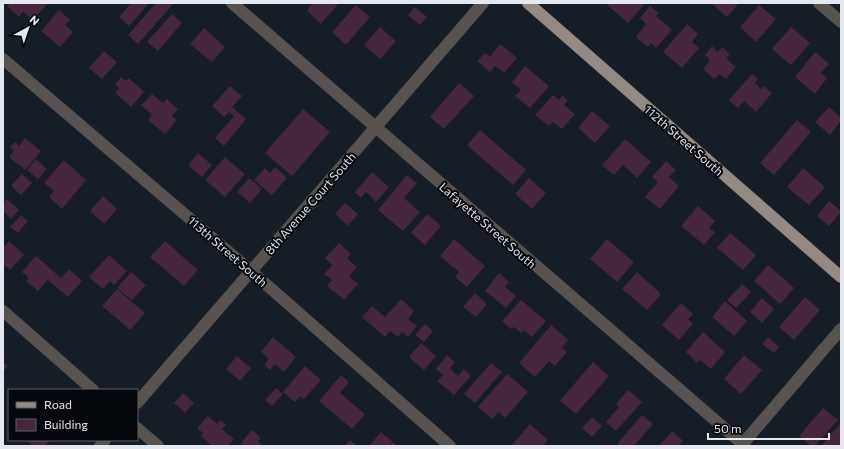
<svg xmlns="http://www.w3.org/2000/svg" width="844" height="449" font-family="Commissioner,sans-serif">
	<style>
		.building { fill: #46263c }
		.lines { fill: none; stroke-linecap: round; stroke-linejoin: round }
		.minor { stroke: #58534f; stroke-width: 12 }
		.major { stroke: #958a82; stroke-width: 12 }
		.labels { text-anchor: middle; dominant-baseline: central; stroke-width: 4; stroke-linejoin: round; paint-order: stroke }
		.street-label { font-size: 12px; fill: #e3e9ef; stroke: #04070b }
	</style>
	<rect width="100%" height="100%" fill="#151d26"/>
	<!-- building -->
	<path class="building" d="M10,3H48L33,20L23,12L19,17L7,6Z
		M131,3H149L129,26L119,17Z
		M156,3H174L138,44L128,35Z
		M313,3H339L321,24L307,11Z
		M605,3H642L644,5L628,23Z
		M711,3H739L727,17Z
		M356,5L370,17L346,45L332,32Z
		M759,5L776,19L756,42L740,27Z
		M650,6L659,13L656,16L672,30L656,48L651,43L648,47L636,37L646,24L640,18Z
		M415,7L427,17L420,25L408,15Z
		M59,10L70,20L65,25L73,32L60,47L41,31Z
		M172,14L182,23L158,51L147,42Z
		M687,24L698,34L692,42L699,48L682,68L663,52Z
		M380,27L396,41L380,59L364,45Z
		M791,27L810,43L791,65L772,49Z
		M204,28L225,47L212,62L190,44Z
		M500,44L517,58L504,73L495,66L490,72L477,61L485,53L490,57Z
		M712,46L718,52L722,47L730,54L726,58L736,67L726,79L719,74L714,79L703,69L710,60L705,55Z
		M104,51L117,62L102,79L89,68Z
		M815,52L829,64L821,73L827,78L815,94L795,77Z
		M525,66L549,86L530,108L515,96L521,90L512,82Z
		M752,74L758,79L755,83L761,89L764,86L772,93L756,112L744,101L738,108L729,100Z
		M121,77L126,81L129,78L144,92L131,107L115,93L119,88L115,84Z
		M459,83L474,96L444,129L430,117Z
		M230,86L242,96L232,107L246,119L224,146L215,138L234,116L229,112L224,117L212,106Z
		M152,94L163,103L167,99L178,109L172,116L177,120L165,134L148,120L152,115L141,105Z
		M553,95L559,100L562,96L568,100L564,105L575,114L562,129L553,122L549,126L535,115Z
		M829,107L841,118V121L830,135L815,122Z
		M303,109L330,132L292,176L265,153Z
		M592,111L610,126L595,143L578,128Z
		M797,120L811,132L774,175L760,163Z
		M480,130L526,170L513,185L467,145Z
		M25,138L41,151L25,170L9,157L14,151L10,147L15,142L19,146Z
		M625,139L651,162L637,178L623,165L614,175L602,165Z
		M198,153L212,165L202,177L188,165Z
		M225,157L245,174L225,197L205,180Z
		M36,159L47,169L38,179L27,170Z
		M64,160L86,180L62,209L49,197L54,191L44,183Z
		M666,161L676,170L669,177L679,186L660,209L645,197L658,182L652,177Z
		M275,167L287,178L272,195L254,180L265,168L270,173Z
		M803,168L825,187L809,205L787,187Z
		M372,172L389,187L376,202L366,192L361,198L355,192Z
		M22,174L32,183L21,195L11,186Z
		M407,175L417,183L404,198L420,212L403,231L378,210Z
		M249,178L262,189L250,203L237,192Z
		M529,178L546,193L532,209L515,194Z
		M103,196L117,209L104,224L90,211Z
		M7,199L19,210L11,219L3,211V203Z
		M829,201L841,211V212L829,226L817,216Z
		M345,203L358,214L348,226L335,214Z
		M698,206L715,221L709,228L715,232L704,245L681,226Z
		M427,214L441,226L425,245L411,233Z
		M21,215L28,221L18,233L10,227Z
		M730,233L756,255L743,270L717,248Z
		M454,239L485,266L467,287L455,277L459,272L440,256Z
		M607,239L634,262L617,282L590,259Z
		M9,241L24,255L10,270L3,264V248Z
		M165,241L198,270L184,286L150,257Z
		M339,243L351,254L347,258L357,267L349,276L358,284L344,300L327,286L332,280L324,274L332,265L325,258Z
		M109,255L127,271L114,285L110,281L103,289L89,277Z
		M36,256L61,278L69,269L82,281L68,297L48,280L38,291L26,281L29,278L22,272Z
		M768,265L794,288L780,304L754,281Z
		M131,272L146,285L132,300L117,288Z
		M637,272L661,294L647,310L622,289Z
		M499,273L509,282L505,287L516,296L506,308L485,291Z
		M742,284L751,292L736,308L727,300Z
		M117,289L145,313L130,330L102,306Z
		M475,293L487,304L476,317L463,307Z
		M805,297L820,310L794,340L779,327Z
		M762,298L774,309L762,323L750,312Z
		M401,299L414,311L408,319L417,326L408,337L402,332L398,337L390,331L385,337L362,317L372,306L385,317Z
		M521,300L546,321L532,337L524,330L521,333L514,327L511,329L502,321Z
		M725,301L747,321L734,336L712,317Z
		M681,303L693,314L688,319L693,324L679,340L662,325Z
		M425,324L433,331L424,342L415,335Z
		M551,325L568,340L562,348L567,352L555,366L549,361L535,377L519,363Z
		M703,332L725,352L711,369L700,360L697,363L686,352Z
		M273,337L296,357L284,372L275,364L270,370L264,365L269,359L261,352Z
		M768,337L779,347L774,353L762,344Z
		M421,343L436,356L424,370L409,357Z
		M447,355L455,362L450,368L458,376L464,369L471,376L454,395L437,381L443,375L436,369Z
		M744,355L762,370L741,394L724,379Z
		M237,356L251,368L240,381L226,369Z
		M3,362L8,366L3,372Z
		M593,362L609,376L576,414L560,401Z
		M491,363L502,372L475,403L464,394Z
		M305,366L321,380L304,399L300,396L295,402L283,392Z
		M507,374L528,392L505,418L499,412L492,419L478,407Z
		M341,375L349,382L340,393L365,414L352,429L319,401Z
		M276,388L283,394L272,406L265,400Z
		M628,390L642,402L616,431L606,422L619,407L616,404Z
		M183,393L194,403L185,413L174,403Z
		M823,408L838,420L815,446H811L799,436Z
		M642,415L653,424L634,446H620L617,444Z
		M208,416L217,424L221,420L226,425L222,429L234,439L228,446H212L201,436L203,433L197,428Z
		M592,417L602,426L592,437L582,428Z
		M841,423V446H821Z
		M530,424L548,440L543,446H511Z
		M252,430L261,438L258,441L263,446H244L241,443Z
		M672,431L683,441L679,445L680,446H659Z
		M381,432L397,446H369Z
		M27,440H50L45,446H33Z
		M350,440L357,446H345Z"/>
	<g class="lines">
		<!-- minor -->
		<path class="minor" d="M232,3L745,446
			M819,3L841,22
			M3,59L251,271L450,446
			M3,311L93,390
			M137,403L483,3
			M137,428L158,446
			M100,446L105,440
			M741,446L841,329"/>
		<!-- major -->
		<path class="major" d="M528,3L841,277"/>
	</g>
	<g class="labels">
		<!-- street labels -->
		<g class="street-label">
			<text transform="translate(684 140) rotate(41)">112th Street South</text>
			<text transform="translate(310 203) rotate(-49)">8th Avenue Court South</text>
			<text transform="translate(488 225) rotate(41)">Lafayette Street South</text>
			<text transform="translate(228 251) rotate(41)">113th Street South</text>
		</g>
	</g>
	<!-- border -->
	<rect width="844" height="449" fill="none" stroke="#e3e9ef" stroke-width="8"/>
	<!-- legend -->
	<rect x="8" y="389" width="130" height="52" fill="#04070b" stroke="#5d6166"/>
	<rect x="16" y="402" width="20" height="6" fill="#958a82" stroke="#5d6166"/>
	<text x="44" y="409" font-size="12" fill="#e3e9ef">Road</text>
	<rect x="16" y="419" width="20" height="12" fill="#46263c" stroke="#5d6166"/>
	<text x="44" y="429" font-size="12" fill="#e3e9ef">Building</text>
	<!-- north arrow -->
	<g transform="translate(28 28) rotate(40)" stroke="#04070b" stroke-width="3" paint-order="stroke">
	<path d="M0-3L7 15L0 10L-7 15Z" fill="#e3e9ef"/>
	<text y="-6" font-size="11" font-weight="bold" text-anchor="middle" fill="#e3e9ef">N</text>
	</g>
	<!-- scale -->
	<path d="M708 433v6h121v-6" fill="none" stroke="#e3e9ef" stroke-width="2"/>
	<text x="714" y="433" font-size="12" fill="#e3e9ef" stroke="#04070b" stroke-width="3" paint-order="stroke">50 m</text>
</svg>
